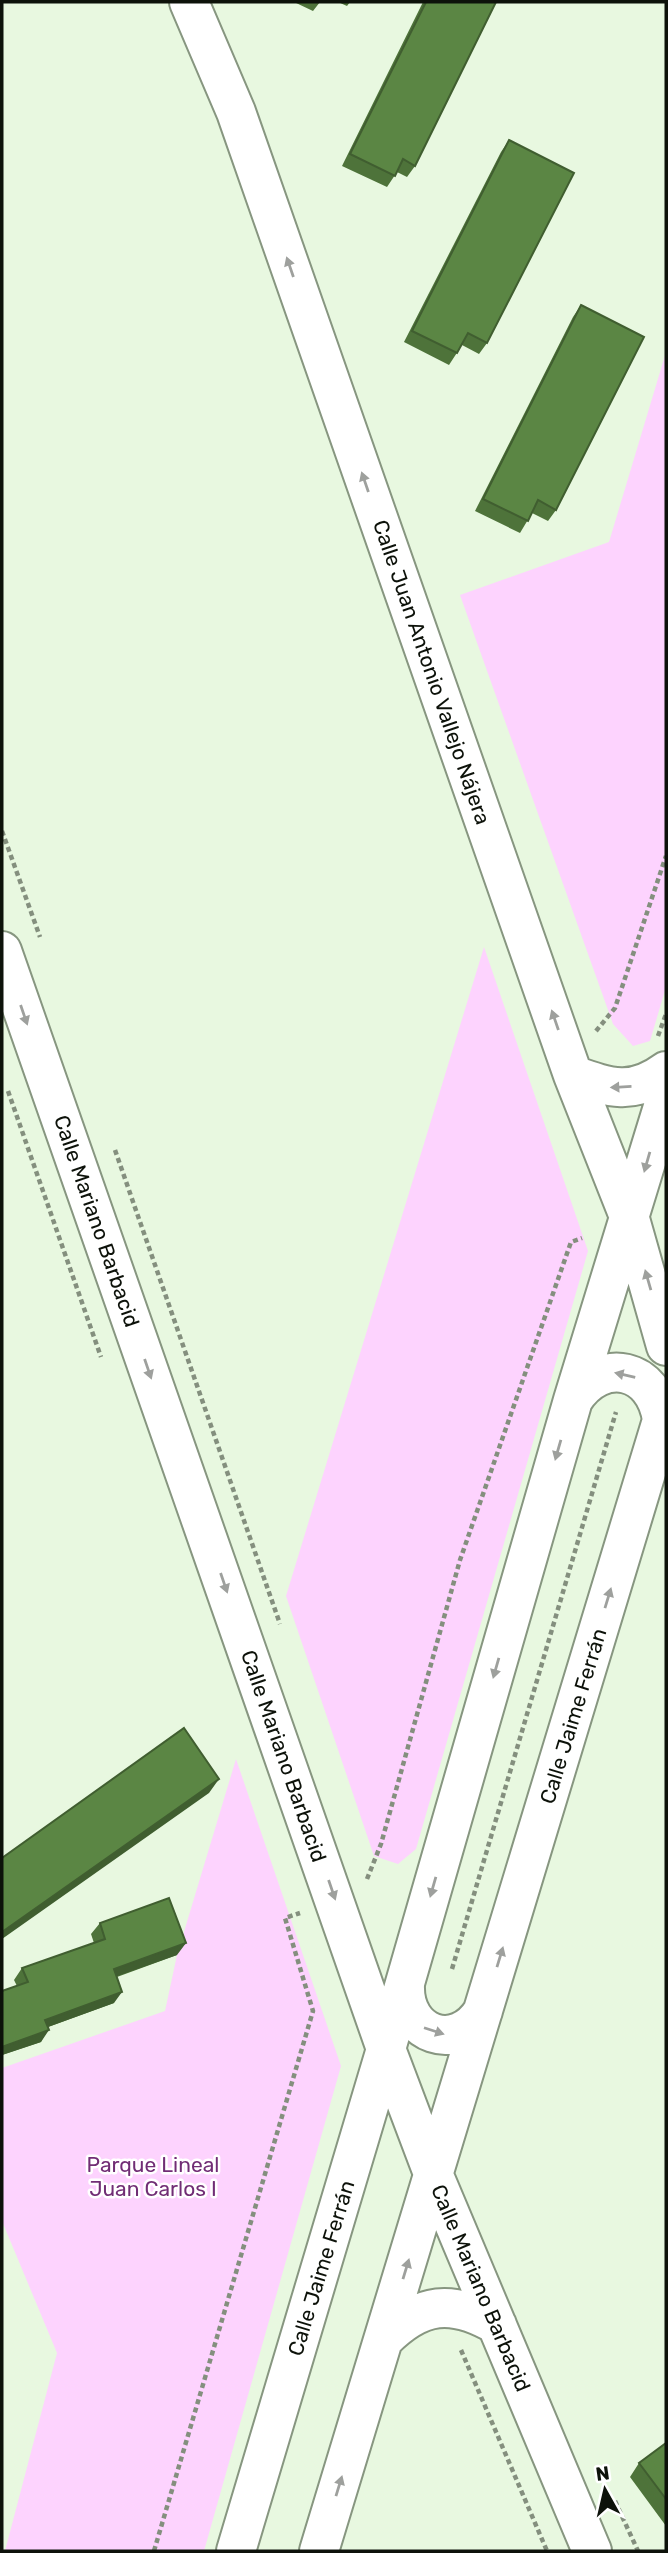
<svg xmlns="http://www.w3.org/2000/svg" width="668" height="2553" font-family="Rubik,sans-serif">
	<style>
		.green { fill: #fdd3fe }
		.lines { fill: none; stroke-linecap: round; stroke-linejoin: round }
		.minor-casing { stroke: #879680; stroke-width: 42 }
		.path { stroke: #848f7e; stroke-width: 4.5; stroke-dasharray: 5 3.5; stroke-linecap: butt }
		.minor { stroke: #fff; stroke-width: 38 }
		.wall { fill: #4e733a }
		.shaded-wall { fill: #405e30 }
		.building { fill: #5b8644; stroke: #405e30; stroke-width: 2 }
		.oneway { fill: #9ea09d }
		.labels { text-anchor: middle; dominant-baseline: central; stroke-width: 5; stroke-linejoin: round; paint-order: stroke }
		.street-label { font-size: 21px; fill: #0d120a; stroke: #fff }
		.park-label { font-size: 21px; fill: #712d75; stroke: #fff }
	</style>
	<rect width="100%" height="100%" fill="#e8f8e0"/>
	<!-- green -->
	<path class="green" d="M666,352V987L650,1041L633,1046L613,1024L460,595L609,542Z
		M484,947L588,1251L416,1849L398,1864L374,1856L286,1596Z
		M236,1759L341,2066L204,2551H5L57,2353L2,2221V2068L165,2011L177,1955Z"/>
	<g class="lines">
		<defs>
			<path id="minor" d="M189,2L236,112L573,1075L630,1219L666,1346
				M2,951L386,2049L434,2176L592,2551
				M573,1075C610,1088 632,1096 666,1071
				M573,1400C602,1355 655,1368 662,1420
				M405,1985C403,2035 456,2054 483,2011
				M384,2339C421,2302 452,2299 497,2325
				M236,2551L386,2049L573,1400L666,1097
				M319,2551L666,1407"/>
		</defs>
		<!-- minor casing -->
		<use href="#minor" class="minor-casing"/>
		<!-- path -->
		<path class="path" d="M2,831L40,937
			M596,1031L615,1008L666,856
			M658,1036L666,1014
			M8,1091L101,1357
			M115,1150L280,1624
			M367,1879L381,1844L460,1560L571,1242L582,1238
			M452,1969L616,1412
			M461,2350L547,2551
			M615,2501L638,2551
			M154,2551L313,2011L285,1918L300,1913"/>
		<!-- minor -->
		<use href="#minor" class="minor"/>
	</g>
	<!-- wall -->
	<path class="wall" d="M294,2H320L313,11Z
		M338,2H350L347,6Z
		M423,2H496L415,166L407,177L397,172L387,187L342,166Z
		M509,140L487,343L479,354L462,345L449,365L404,342L501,152Z
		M581,305L556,510L548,521L532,513L520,533L475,511L573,317Z
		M100,1923L177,1955L117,1977L114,2003L48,2027L41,2042L2,2055V1991L17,1986L14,1980L22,1968L94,1943L91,1934Z
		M666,2443V2526L630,2477L639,2463Z"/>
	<!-- shaded-wall -->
	<path class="shaded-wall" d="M219,1779L209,1793L2,1939V1932Z
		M186,1943L177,1955L106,1980L114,1969Z
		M122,1992L114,2003L37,2031L45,2020Z
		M49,2030L41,2042L2,2055V2047Z"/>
	<!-- building -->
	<path class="building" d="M426,2H496L415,166L403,159L395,176L350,154Z
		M509,140L574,173L487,343L468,333L457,353L412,331Z
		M581,305L644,337L556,510L538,500L528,521L483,499Z
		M184,1728L219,1779L2,1932V1858Z
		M169,1898L186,1943L114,1969L122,1992L45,2020L49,2030L2,2047V1991L28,1982L22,1968L105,1939L100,1923Z
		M666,2443V2499L639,2463Z"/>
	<!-- one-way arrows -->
	<defs><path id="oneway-solid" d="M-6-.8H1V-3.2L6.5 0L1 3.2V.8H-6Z" transform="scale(1.75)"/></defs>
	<g class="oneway">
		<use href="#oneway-solid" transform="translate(290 267) rotate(-109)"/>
		<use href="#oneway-solid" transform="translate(365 482) rotate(-109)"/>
		<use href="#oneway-solid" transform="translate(24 1015) rotate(71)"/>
		<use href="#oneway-solid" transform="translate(555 1020) rotate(-109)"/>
		<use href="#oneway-solid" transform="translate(621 1087) rotate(177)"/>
		<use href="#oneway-solid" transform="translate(647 1162) rotate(106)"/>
		<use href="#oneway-solid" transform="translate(648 1280) rotate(-106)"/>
		<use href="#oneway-solid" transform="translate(148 1369) rotate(71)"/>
		<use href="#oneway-solid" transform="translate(625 1375) rotate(-167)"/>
		<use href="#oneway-solid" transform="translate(558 1450) rotate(106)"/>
		<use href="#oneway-solid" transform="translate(224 1583) rotate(71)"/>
		<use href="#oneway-solid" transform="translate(608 1598) rotate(-73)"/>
		<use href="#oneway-solid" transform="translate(496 1668) rotate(106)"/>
		<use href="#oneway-solid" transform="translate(433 1887) rotate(106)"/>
		<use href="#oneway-solid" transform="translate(332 1890) rotate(71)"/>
		<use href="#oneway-solid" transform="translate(500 1957) rotate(-73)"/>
		<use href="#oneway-solid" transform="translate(434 2031) rotate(18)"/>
		<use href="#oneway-solid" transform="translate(406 2269) rotate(-73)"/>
		<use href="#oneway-solid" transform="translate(339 2486) rotate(-73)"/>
	</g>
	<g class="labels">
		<!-- street labels -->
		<g class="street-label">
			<text transform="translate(432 672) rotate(71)">Calle Juan Antonio Vallejo Nájera</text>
			<text transform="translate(97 1221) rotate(71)">Calle Mariano Barbacid</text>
			<text transform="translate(573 1716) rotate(-73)">Calle Jaime Ferrán</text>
			<text transform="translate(284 1756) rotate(71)">Calle Mariano Barbacid</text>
			<text transform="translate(321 2268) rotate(-73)">Calle Jaime Ferrán</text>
			<text transform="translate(481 2288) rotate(67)">Calle Mariano Barbacid</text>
		</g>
		<!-- park labels -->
		<g class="park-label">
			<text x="153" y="2164">Parque Lineal<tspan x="153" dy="24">Juan Carlos I</tspan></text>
		</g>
	</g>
	<!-- border -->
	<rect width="668" height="2553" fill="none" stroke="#0d120a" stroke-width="7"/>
	<!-- north arrow -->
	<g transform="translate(605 2490) rotate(352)" stroke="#ffffff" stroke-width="5" paint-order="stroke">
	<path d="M0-5L12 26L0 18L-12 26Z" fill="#0d120a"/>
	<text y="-10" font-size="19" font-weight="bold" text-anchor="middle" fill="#0d120a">N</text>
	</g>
</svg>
